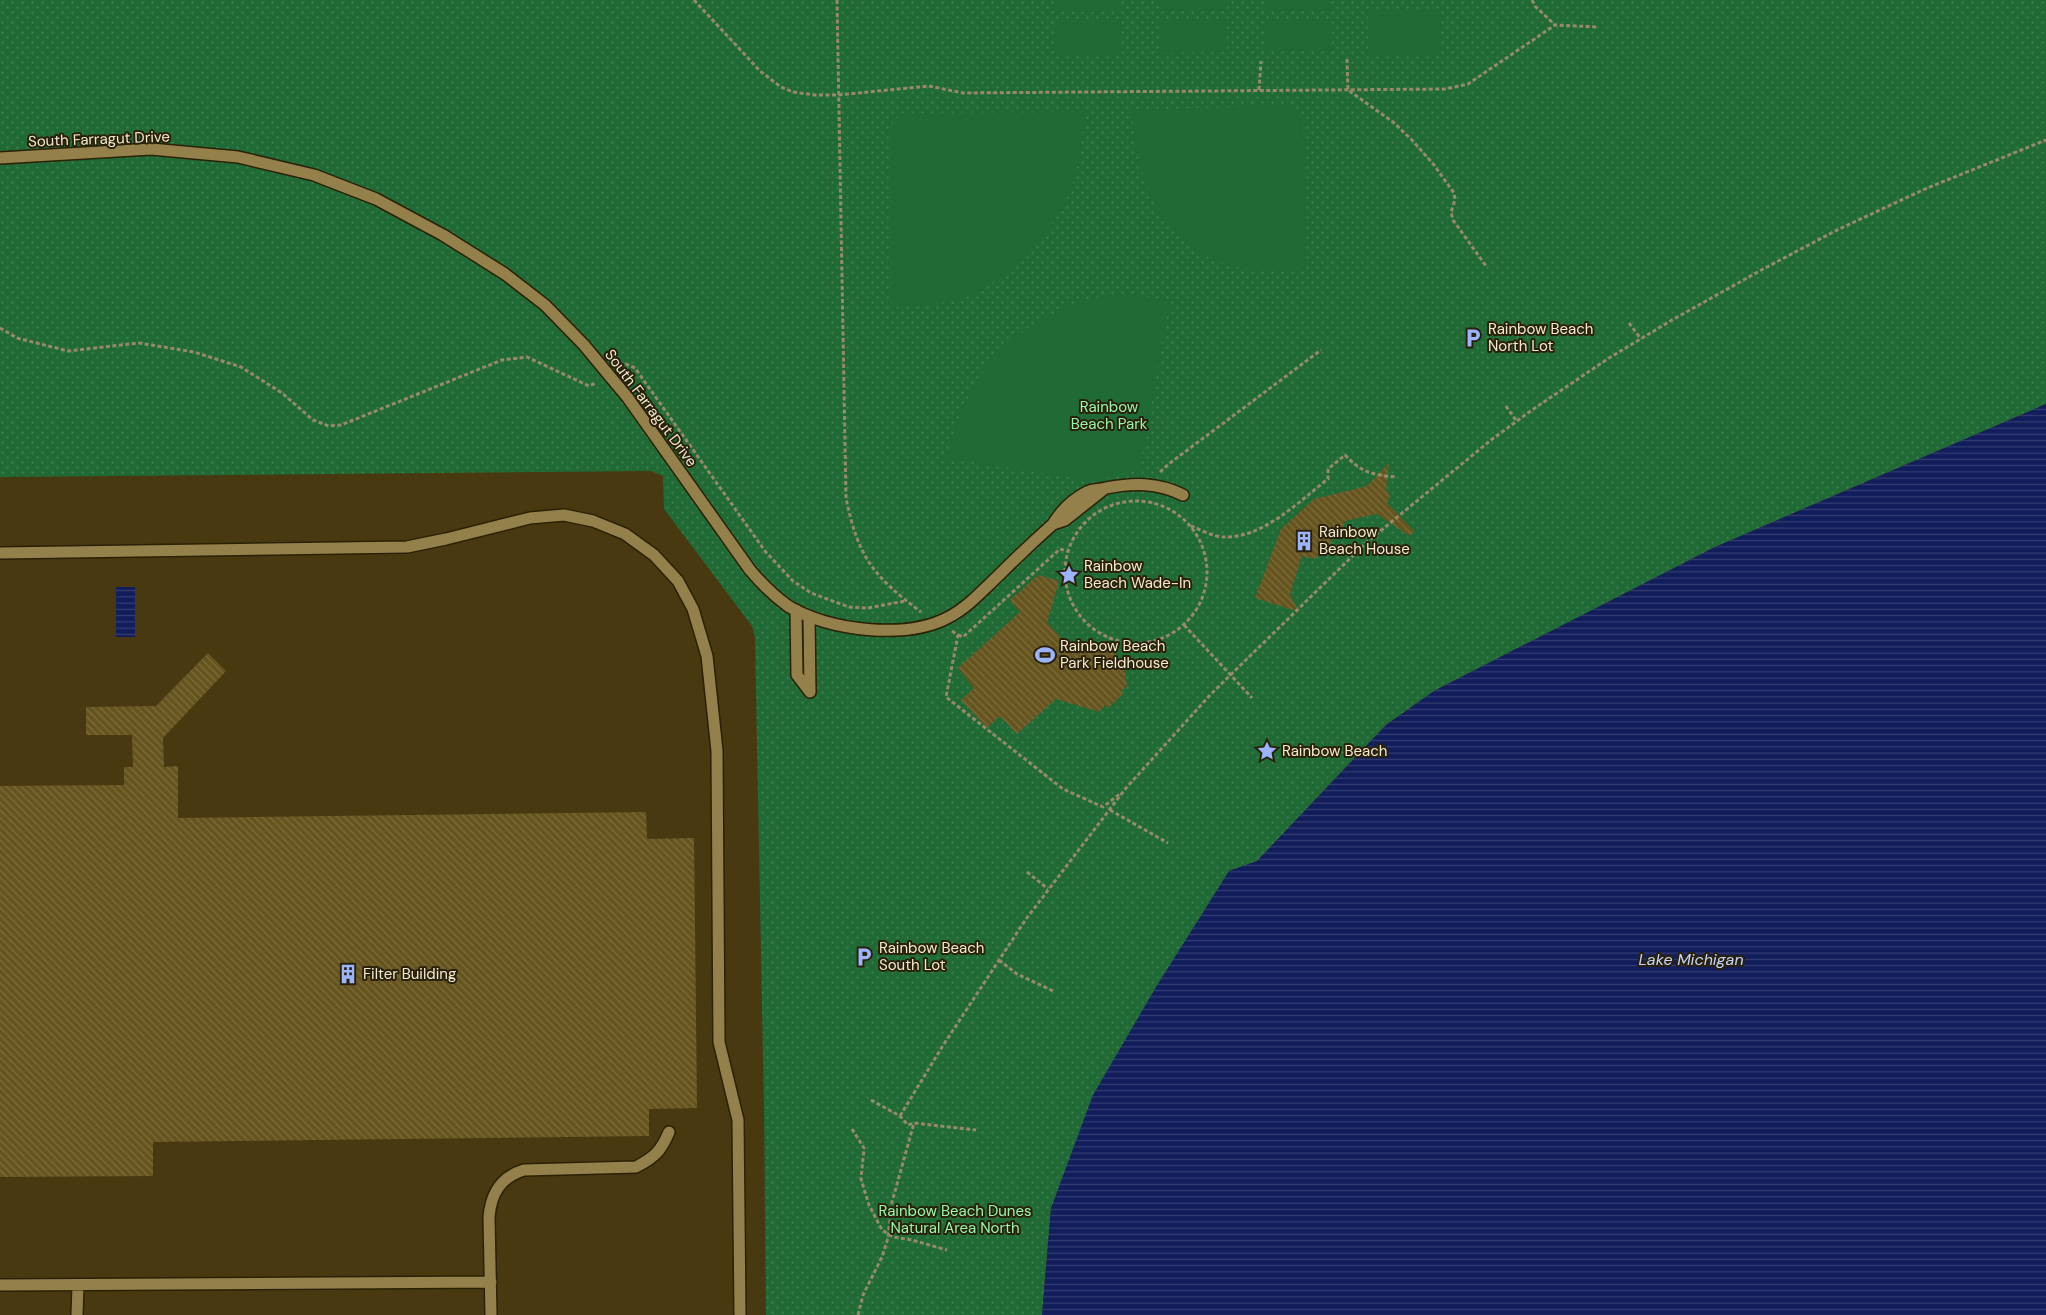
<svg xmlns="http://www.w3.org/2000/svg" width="2046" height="1315" font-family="'DM Sans',sans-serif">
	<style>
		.park { fill: url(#park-dots) }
		.pitch { fill: #206a36 }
		.water { fill: url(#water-rules) }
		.building { fill: url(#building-back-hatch) }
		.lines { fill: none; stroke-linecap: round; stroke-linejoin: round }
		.lane-casing { stroke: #2b2105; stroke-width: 14 }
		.path { stroke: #978a68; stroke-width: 3; stroke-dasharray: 4 2.5; stroke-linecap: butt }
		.lane { stroke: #94804b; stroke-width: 11 }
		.labels { text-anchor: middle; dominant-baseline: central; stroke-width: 4; stroke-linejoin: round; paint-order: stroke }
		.street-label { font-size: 15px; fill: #f4e9ce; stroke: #29210b }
		.poi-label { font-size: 15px; fill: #f4e9ce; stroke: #29210b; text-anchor: start }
		.park-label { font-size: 15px; fill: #95f7a9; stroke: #29210b }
		.water-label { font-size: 16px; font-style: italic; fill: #c8d6fe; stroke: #29210b }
	</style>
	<defs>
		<pattern id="park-dots" width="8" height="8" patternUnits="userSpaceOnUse" patternTransform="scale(1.25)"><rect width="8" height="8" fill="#206a36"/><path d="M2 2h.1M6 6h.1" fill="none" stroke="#417f52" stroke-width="1.8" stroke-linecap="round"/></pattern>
		<pattern id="water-rules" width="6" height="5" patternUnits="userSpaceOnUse" patternTransform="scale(1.25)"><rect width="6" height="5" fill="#121d5c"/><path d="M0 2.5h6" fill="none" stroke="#353e72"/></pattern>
		<pattern id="building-back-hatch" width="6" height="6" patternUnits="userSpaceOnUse" patternTransform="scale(1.25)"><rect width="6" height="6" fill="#66541e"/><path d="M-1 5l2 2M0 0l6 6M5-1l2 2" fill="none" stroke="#7c6d3e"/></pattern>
	</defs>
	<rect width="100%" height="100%" fill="#483911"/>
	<!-- park -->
	<path class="park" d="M0,0H2046V404L1715,547L1434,691L1386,725L1257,861L1229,871L1051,1208L1042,1315H766L764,1110L755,638L752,626L664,509L663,476L651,471L0,477Z"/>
	<!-- pitch -->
	<path class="pitch" d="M1054,0H1121V11L1054,12Z
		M1159,0H1227V10H1159Z
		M1264,0H1331V9L1264,10Z
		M1440,9L1441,53L1368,54V10Z
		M1264,20H1332V51H1264Z
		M1159,21H1227V52L1159,53Z
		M1054,22H1122V53L1054,54Z
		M1290,106L1303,116L1305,268C1255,273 1210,270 1174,231C1169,225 1162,220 1159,213C1141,181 1136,146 1131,110Z
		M1085,112C1082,138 1079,166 1070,191C1054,233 1006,282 964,297C941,305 916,306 892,307L891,124L902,113Z
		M1135,296L1170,300L1140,468L1096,481L946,458C954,433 962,407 975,384C998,343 1052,306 1097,298C1109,296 1123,297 1135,296Z"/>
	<!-- water -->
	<path class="water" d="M2046,404V1315H1042L1051,1208L1093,1095L1156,987L1229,871L1257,861L1386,725L1434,691L1715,547Z
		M116,587H135V637H116Z"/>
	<!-- building -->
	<path class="building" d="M1389,463L1386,489L1390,496L1387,503L1414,531L1410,536L1377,514L1345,521L1340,536L1331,540L1330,545L1323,549L1315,559L1302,556L1290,594L1299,612L1255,598L1281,529L1314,499L1367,486Z
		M1038,575L1059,581L1047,623L1073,650L1113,641L1118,661L1123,660L1127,686L1121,691L1123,694L1108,708L1105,705L1099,712L1056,699L1017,734L1000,716L987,728L961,700L974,688L958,668L1020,612L1010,600Z
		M208,653L226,671L163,738L164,767L178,766V818L646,812L647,839L694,838L697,1108L649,1109V1136L153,1142V1176L0,1177V786L124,785V767H133L132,735H86V707L156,706Z"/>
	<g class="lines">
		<defs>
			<path id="lane" d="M0,158L151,149L238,157L314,175L376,199L443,235L505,274L545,305L584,345L628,398L750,570C761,583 774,596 788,606C828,631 907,640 949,617C968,607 982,591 998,576C1016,558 1034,541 1053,524C1061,511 1073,499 1087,492C1092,489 1100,490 1106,488C1133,483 1157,482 1183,495
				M1053,524L1065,520L1104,489
				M0,553L407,547L446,539L530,518L564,515L593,521L625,534L654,555L678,581L693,609L707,656L717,751L719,1042L738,1120L740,1315
				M796,610L797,675L810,692
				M809,617L810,692
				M0,1285L491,1282
				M77,1315L78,1285
				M491,1315L489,1217C491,1193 501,1177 524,1170L636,1167C655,1157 661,1151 669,1132"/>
		</defs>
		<!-- lane casing -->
		<use href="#lane" class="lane-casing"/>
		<!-- path -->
		<path class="path" d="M694,0L760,71L781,87L793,92L815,95H838L929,86L963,93L1445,89L1468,84L1555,25
			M837,0L846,498C858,557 873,576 921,612
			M1532,0L1535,6L1555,25L1598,27
			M1347,59L1348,90L1393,122L1413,141L1434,165L1454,193L1455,200L1451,212L1453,220L1486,266
			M1259,90L1261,61
			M1629,323L1641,339
			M0,328L17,338L68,351L139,343L194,352L241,367L282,393L313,420L329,426L341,425L502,360L527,357L589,386L596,383
			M620,368L626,364L635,368L765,551L793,581L811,593L849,607L868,608L905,601
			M1506,406L1517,422
			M1160,472L1170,463L1321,350
			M1065 572a71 71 0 1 1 142 0a71 71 0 1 1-142 0Z
			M1191,526C1201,530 1214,537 1224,537C1264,538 1299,501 1328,479V469L1345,455C1362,473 1373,475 1397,477
			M1184,625L1252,698
			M952,631L958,635L946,697L1063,789L1103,807L1121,793
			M958,635L963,637L1060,549L1067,551
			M1110,810L1168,843
			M1027,872L1048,889
			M999,960L1017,974L1053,991
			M871,1100L900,1116L908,1125L914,1123L976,1130
			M900,1116L942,1047L1026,919L1126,788L1211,694L1367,542L1491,440L1532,410L1609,358L1672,320L1765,268L1837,230L1925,189L2046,140
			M852,1129L864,1148L861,1179L869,1205L882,1230L893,1237L912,1240L947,1250
			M858,1315L863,1295L882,1257L888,1238L892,1202L914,1123"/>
		<!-- lane -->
		<use href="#lane" class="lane"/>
	</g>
	<!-- icons -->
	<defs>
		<symbol id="parking-bare" viewBox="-9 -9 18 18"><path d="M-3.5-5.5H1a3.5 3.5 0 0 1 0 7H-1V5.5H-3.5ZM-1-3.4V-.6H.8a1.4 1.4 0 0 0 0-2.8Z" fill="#9cb4fd" stroke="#29210b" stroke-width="2.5" paint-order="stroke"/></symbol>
		<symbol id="building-bare" viewBox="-9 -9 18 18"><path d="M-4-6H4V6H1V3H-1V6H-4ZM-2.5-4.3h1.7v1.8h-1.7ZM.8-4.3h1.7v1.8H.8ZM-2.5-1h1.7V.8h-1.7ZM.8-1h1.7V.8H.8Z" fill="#9cb4fd" stroke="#29210b" stroke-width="2.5" paint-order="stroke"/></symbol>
		<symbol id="sight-bare" viewBox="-9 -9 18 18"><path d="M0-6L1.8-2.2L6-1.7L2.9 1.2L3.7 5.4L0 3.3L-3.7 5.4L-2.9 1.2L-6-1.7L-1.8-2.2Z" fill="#9cb4fd" stroke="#29210b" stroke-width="2.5" paint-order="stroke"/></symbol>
		<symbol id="stadium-bare" viewBox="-9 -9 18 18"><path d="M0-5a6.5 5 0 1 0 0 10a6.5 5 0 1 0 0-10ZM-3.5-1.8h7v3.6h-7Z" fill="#9cb4fd" stroke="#29210b" stroke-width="2.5" paint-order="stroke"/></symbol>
	</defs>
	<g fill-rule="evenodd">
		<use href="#parking-bare" x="1459" y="324" width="28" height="28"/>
		<use href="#building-bare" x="1290" y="527" width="28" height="28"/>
		<use href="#sight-bare" x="1055" y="561" width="28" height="28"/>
		<use href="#stadium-bare" x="1031" y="641" width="28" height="28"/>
		<use href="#sight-bare" x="1253" y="737" width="28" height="28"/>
		<use href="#parking-bare" x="850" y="943" width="28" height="28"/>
		<use href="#building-bare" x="334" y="960" width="28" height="28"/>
	</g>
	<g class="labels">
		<!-- street labels -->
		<g class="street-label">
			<text transform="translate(99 139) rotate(-2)">South Farragut Drive</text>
			<text transform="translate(651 408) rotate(53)">South Farragut Drive</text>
		</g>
		<!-- poi labels -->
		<g class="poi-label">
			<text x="1488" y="329">Rainbow Beach<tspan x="1488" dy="17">North Lot</tspan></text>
			<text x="1319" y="532">Rainbow<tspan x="1319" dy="17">Beach House</tspan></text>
			<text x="1084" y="566">Rainbow<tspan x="1084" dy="17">Beach Wade-In</tspan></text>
			<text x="1060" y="646">Rainbow Beach<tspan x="1060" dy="17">Park Fieldhouse</tspan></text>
			<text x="1282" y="751">Rainbow Beach</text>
			<text x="879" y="948">Rainbow Beach<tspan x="879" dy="17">South Lot</tspan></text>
			<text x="363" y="974">Filter Building</text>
		</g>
		<!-- park labels -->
		<g class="park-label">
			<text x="1109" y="407">Rainbow<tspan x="1109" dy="17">Beach Park</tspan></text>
			<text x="955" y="1211">Rainbow Beach Dunes<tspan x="955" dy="17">Natural Area North</tspan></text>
		</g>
		<!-- water labels -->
		<g class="water-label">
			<text x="1691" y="959">Lake Michigan</text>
		</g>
	</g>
</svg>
